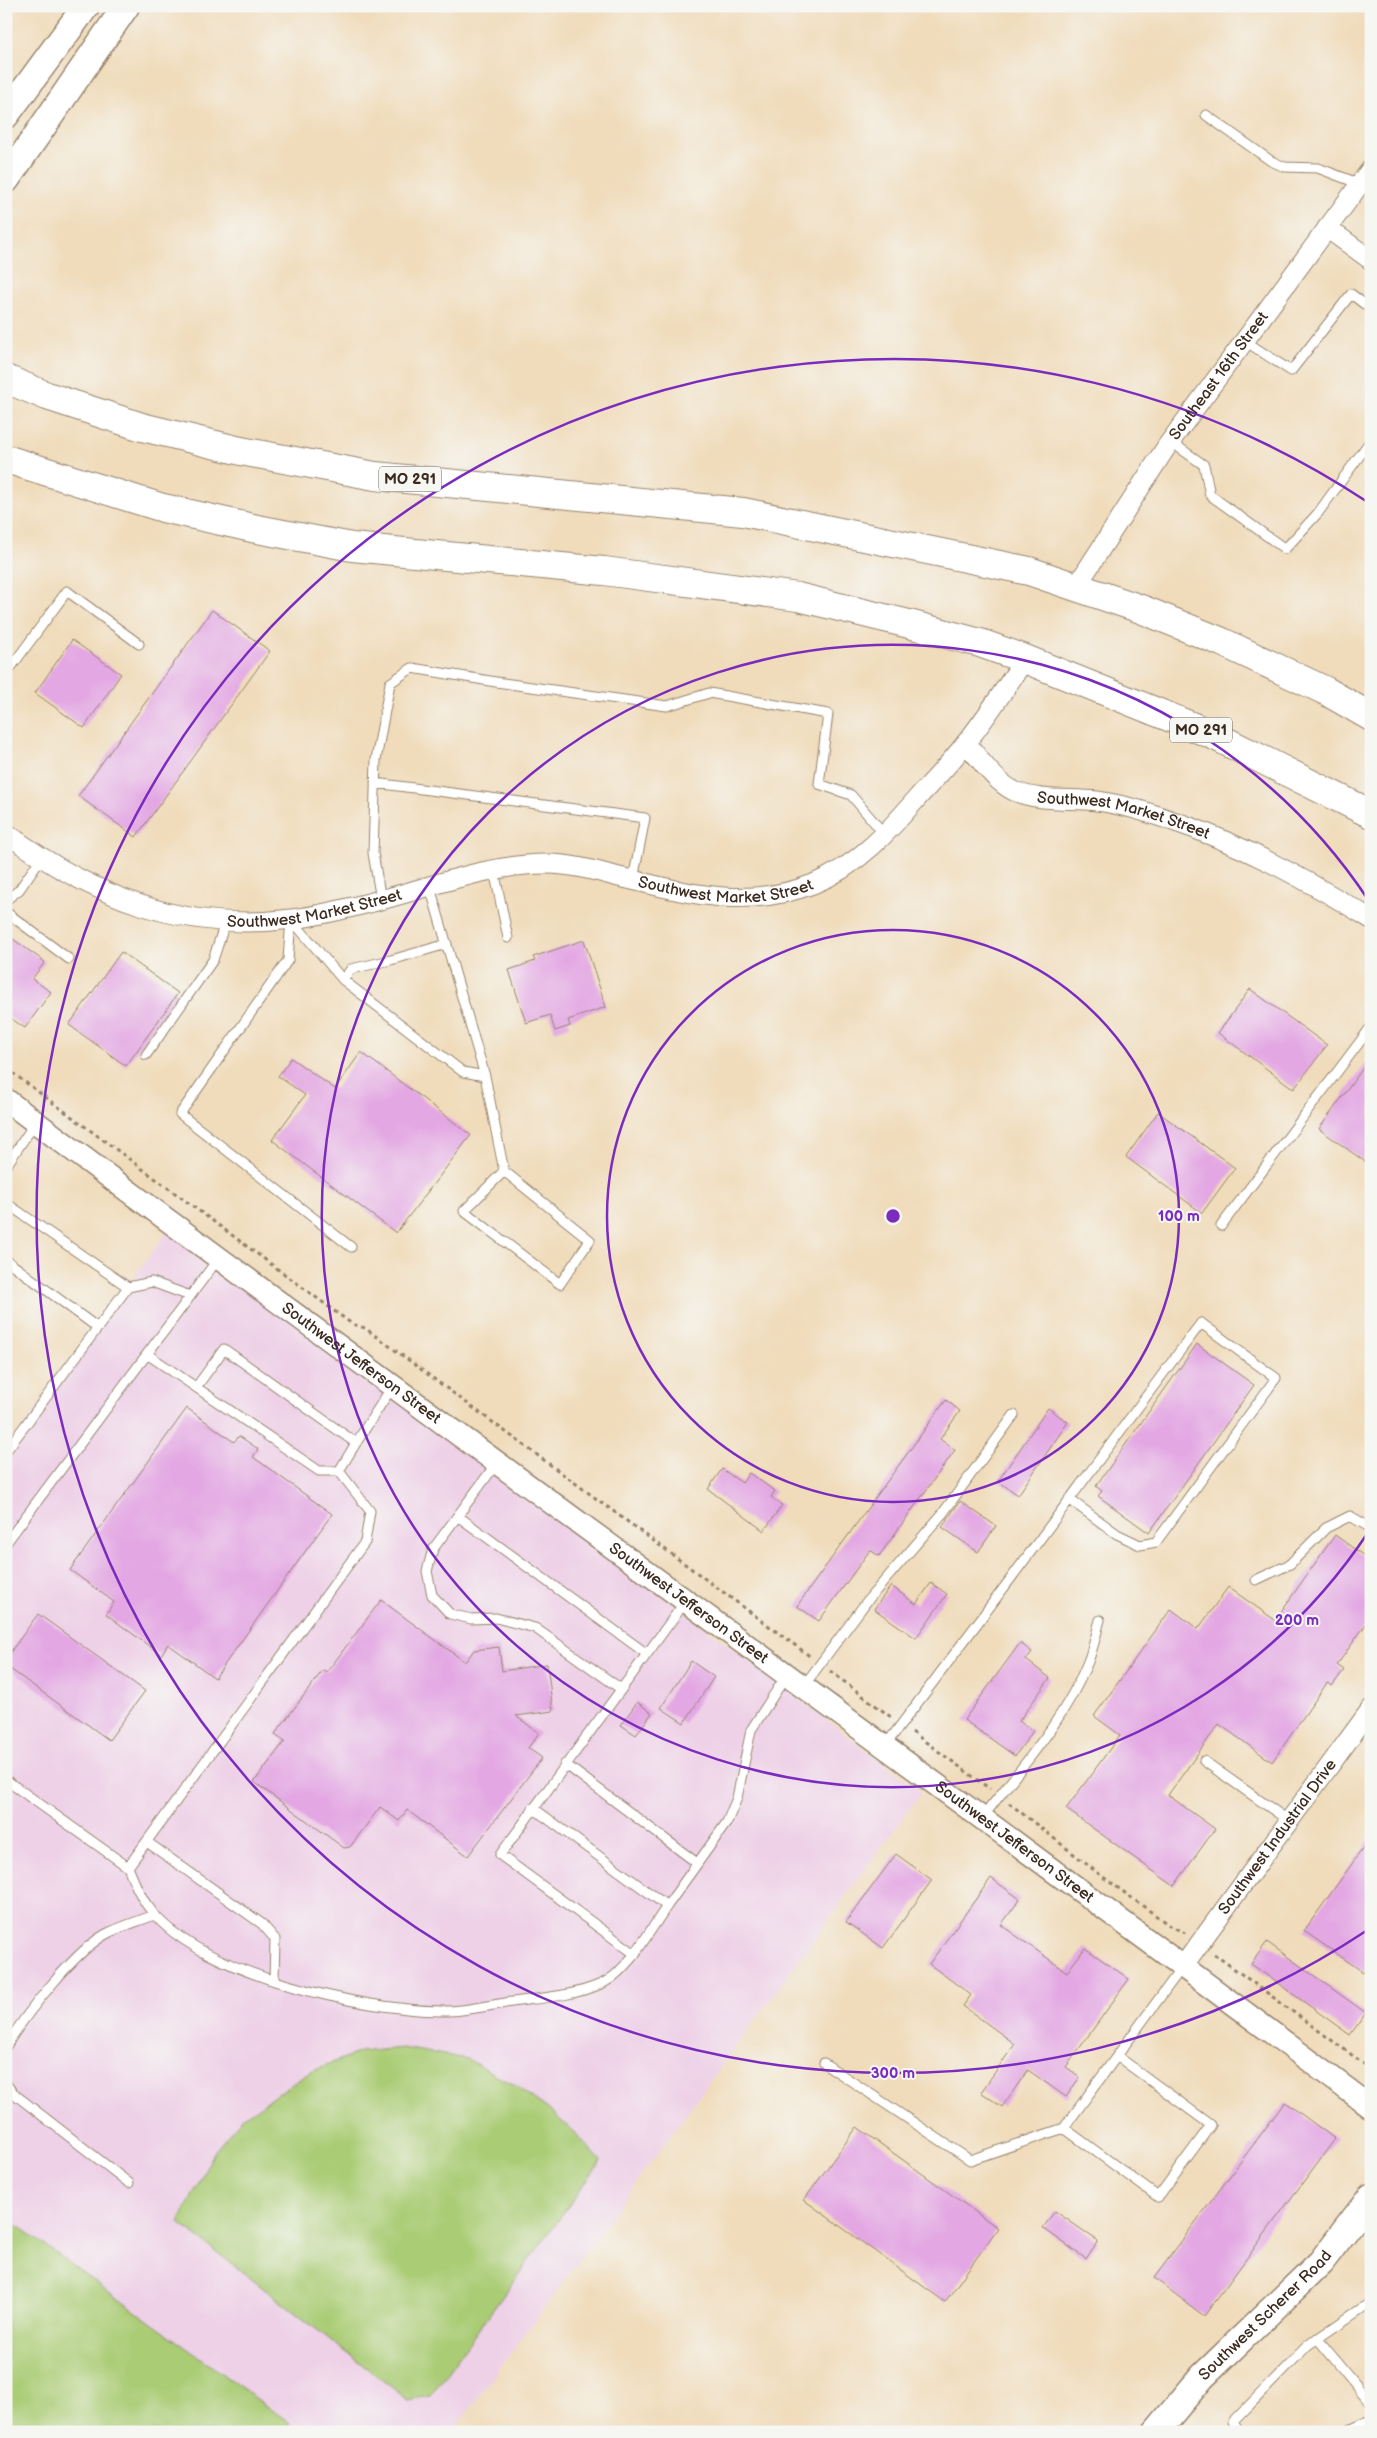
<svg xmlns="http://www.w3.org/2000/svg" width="1377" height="2438" font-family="'Balsamiq Sans',sans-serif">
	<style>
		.built { fill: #eed0e7 }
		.green { fill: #aacc74; stroke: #727b49 }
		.building { fill: #e3a7e3 }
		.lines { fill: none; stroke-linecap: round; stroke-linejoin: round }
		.service-casing { stroke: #96836c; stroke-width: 11 }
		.minor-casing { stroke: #96836c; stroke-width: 21 }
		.tertiary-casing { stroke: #96836c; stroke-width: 25 }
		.secondary-casing { stroke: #96836c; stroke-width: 29 }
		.trunk-casing { stroke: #96836c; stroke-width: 30 }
		.path { stroke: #96836c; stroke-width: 3; stroke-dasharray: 4 4; stroke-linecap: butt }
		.service { stroke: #fff; stroke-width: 9 }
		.minor { stroke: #fff; stroke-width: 19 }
		.tertiary { stroke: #fff; stroke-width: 22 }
		.secondary { stroke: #fff; stroke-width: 26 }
		.trunk { stroke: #fff; stroke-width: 28 }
		.ring { fill: none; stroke: #7b2cbf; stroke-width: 2.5 }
		.labels { text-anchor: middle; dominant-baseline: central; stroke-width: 4; stroke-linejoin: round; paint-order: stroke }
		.shield { fill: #f6f6f2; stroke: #73675e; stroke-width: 1 }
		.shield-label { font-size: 15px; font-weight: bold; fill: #3b2a1e }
		.street-label { font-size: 16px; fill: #3b2a1e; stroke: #f6f6f2 }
		.centre { fill: #7b2cbf; stroke: #f6f6f2; stroke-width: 2.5 }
		.ring-label { font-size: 15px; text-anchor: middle; font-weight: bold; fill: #7b2cbf; stroke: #f6f6f2; stroke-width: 4; stroke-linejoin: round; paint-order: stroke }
	</style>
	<rect width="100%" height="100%" fill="#f6f6f2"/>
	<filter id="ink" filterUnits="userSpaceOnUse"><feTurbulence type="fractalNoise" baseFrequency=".02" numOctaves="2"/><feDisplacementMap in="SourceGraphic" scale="10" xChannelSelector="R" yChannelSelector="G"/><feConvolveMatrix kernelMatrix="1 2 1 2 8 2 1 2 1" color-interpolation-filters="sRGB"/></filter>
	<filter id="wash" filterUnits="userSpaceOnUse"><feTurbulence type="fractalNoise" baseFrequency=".0096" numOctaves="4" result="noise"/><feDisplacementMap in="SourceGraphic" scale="20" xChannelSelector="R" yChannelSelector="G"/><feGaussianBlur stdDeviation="1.12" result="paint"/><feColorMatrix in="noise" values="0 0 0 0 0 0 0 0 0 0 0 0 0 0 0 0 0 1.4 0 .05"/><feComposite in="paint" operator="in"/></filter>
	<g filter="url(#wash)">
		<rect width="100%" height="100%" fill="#f0dcbb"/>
		<!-- built -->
		<path class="built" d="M173,1224L922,1792L453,2432H6V1450Z"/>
		<!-- green -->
		<path class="green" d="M403,2048L467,2059L513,2084L548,2109L579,2137L601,2161L430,2396L408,2400L179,2223L214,2152L242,2118L313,2070L360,2052Z
			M11,2221L290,2423L283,2432H6V2227Z"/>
		<g id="blocks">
			<!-- building -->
			<path class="building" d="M212,610L270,651L136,837L78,796Z
				M72,640L121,674L84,728L35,693Z
				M6,934L45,962L32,979L51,992L25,1028L6,1015Z
				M584,940L606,1007L568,1020L570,1026L555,1031L550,1015L526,1023L509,970L535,961L533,957Z
				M121,952L178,993L126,1066L69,1025Z
				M1250,989L1327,1045L1294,1089L1218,1033Z
				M361,1052L471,1135L396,1233L272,1140L305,1095L278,1076L291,1058L335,1089Z
				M1371,1057V1166L1319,1129Z
				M1158,1112L1235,1168L1202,1213L1126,1157Z
				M1197,1344L1254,1385L1149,1533L1098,1496L1102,1491L1096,1486Z
				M946,1400L960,1411L940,1439L955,1450L879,1556L870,1550L819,1621L797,1606Z
				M187,1408L234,1442L239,1436L258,1449L253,1457L332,1514L215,1678L168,1644L161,1655L106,1614L114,1602L70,1570Z
				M1048,1408L1068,1422L1018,1495L998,1481Z
				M722,1469L742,1483L749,1473L775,1491L771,1497L782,1505L764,1531L708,1489Z
				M960,1501L996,1526L978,1552L942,1527Z
				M1335,1535L1371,1561V1617L1337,1665L1344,1670L1332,1686L1327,1683L1272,1762L1219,1724L1168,1795L1215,1829L1174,1886L1066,1809L1120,1735L1094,1716L1171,1609L1198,1629L1228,1587L1275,1620Z
				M931,1583L947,1594L916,1638L874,1609L891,1586L916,1604Z
				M381,1600L465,1662L474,1650L499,1647L502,1671L547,1664L553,1711L516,1716L539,1733L528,1748L542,1758L468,1856L407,1810L399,1821L380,1807L350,1847L344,1848L254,1782L285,1741L275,1734L323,1670L327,1672Z
				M38,1614L145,1691L109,1740L6,1666V1658Z
				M1020,1643L1032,1652L1026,1660L1050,1678L1019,1721L1033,1731L1015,1756L964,1720Z
				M691,1661L714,1677L684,1723L661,1708Z
				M637,1702L652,1713L636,1735L621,1725Z
				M1371,1837V1961L1363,1972L1304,1931Z
				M896,1854L932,1880L883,1948L846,1922Z
				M991,1878L1020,1899L1001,1925L1067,1972L1085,1948L1129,1979L1066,2067L1080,2077L1066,2097L1028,2070L1002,2107L981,2092L1015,2044L963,2006L971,1995L929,1964Z
				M1267,1942L1366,2013L1350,2035L1251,1964Z
				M1285,2102L1335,2139L1204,2316L1154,2278Z
				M857,2127L998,2228L945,2302L804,2200Z
				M1055,2211L1098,2241L1086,2259L1043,2228Z"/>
		</g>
	</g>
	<g filter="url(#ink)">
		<use href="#blocks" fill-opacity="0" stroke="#96836c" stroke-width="1"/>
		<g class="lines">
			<defs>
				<path id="service" d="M1206,115L1271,161L1285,167L1318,168L1360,184
					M1245,341L1291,371L1351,294L1371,309
					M1171,442L1204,465L1210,495L1285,549L1318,513L1371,440
					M6,674L67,591L139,644
					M375,783L645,818L633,880
					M494,870L508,938
					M430,887L485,1076L504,1171L590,1240L560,1284L464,1211L504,1171
					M6,900L19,890L41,858
					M381,900L373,853L376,760L390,683L412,668L496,682L667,706L709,693L828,714L819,784L851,795L885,835
					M6,912L69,959
					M291,919L288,960L180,1114L351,1247
					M291,919L343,980L463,1072L485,1076
					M343,980L351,969L391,960L447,944
					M146,1055L213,960L226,920
					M6,1166L35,1123
					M6,1203L128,1287
					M1221,1226L1371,1027
					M6,1260L98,1328
					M147,1354L319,1471H339
					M197,1386L224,1349L356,1443L392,1387
					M6,1451L128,1287L152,1282L190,1296
					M496,1464L433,1549L427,1571L432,1595L450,1614L471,1619L496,1618L535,1628L621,1689
					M339,1471L356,1443
					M459,1517L647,1654
					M6,1543L218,1259
					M1256,1580L1290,1564L1326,1528L1350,1516L1371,1528
					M803,1687L867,1601L943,1513L1014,1415
					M884,1747C991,1607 1095,1464 1201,1323L1276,1378L1156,1542L1140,1545L1117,1534L1069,1499
					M1204,1761L1289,1821
					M565,1764L697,1863
					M6,1780L128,1867L365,1542L370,1511L339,1471
					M533,1808L667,1906L727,1822L737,1798L751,1730L786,1676
					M982,1818C1019,1770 1064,1721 1087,1664C1093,1650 1096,1634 1100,1620
					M147,1842L262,1924L275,1939L274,1980
					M128,1867C135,1884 141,1899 153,1913C205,1975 363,2010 441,2011C464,2012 489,2005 512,2002C541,1998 574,1996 601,1984C615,1978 625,1965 635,1954
					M667,1906L635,1954L500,1855L685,1602
					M6,2046C26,2014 76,1949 108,1933C123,1926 139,1921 154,1915
					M824,2063L970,2160L1064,2128L1183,1966
					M6,2084L13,2093L129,2183
					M1064,2128L1158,2197L1211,2125L1117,2056
					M1317,2338L1371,2403
					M1239,2432L1233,2422L1308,2345L1371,2302
					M1345,2432L1371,2420"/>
				<g id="minor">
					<path d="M1327,228L1371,260"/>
					<path id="s1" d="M1076,587L1167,446L1371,169"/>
					<path id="s2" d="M966,743C980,759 994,781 1014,791C1039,802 1070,798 1097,801C1120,804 1144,811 1167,819C1238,842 1307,880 1371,919"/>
					<path id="s3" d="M6,833C92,896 183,933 292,919C325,915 357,906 388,898C440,884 493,864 547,864C570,864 593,870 615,876C684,892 743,911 813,884C858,866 889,831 919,796C935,779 951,762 965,744C987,717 1006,687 1025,659"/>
					<path id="s4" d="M1183,1966L1371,1709"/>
				</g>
				<g id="tertiary">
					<path id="s5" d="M6,1100C459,1439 919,1767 1371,2107"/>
				</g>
				<g id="secondary">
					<path d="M6,115L86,6"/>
					<path d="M6,180L126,6"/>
					<path id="s6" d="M1156,2432L1202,2377L1321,2262L1371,2197"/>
				</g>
				<path id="trunk" d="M6,379L47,396L142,427L241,451L375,476L743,512L1029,571L1141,609L1222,642L1326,691L1371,717
					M6,459L163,508L257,529L352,547L604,571L798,597L909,624L980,643L1025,659L1211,734L1371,814"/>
			</defs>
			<!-- service casing -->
			<use href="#service" class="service-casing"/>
			<!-- minor casing -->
			<use href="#minor" class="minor-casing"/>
			<!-- tertiary casing -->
			<use href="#tertiary" class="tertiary-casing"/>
			<!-- secondary casing -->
			<use href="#secondary" class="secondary-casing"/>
			<!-- trunk casing -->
			<use href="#trunk" class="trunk-casing"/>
			<!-- path -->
			<path class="path" d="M6,1068L352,1324L365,1328L811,1657
				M830,1671L891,1717
				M912,1732L990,1789
				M1009,1803L1103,1877L1169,1925L1185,1933
				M1214,1954L1371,2069"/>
			<!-- service -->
			<use href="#service" class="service"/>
			<!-- minor -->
			<use href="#minor" class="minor"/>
			<!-- tertiary -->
			<use href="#tertiary" class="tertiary"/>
			<!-- secondary -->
			<use href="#secondary" class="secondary"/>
			<!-- trunk -->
			<use href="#trunk" class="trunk"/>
		</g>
	</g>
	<!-- distance rings -->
	<g class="ring">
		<circle cx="893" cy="1216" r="286"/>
		<path d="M1369 1531A571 571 0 1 1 1369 901"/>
		<path d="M1366 1931A857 857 0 1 1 1366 501"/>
	</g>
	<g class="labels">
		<!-- shield labels -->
		<g class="shield">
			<rect x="379" y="466.5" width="62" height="25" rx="4"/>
			<rect x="1170" y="717.5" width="62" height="25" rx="4"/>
		</g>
		<g class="shield-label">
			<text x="410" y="479">MO 291</text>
			<text x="1201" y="730">MO 291</text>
		</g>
		<!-- street labels -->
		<g class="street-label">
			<text stroke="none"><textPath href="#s1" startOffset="255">Southeast 16th Street</textPath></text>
			<text stroke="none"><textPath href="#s2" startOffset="181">Southwest Market Street</textPath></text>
			<text stroke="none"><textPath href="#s3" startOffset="750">Southwest Market Street</textPath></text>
			<text stroke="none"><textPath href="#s3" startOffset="330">Southwest Market Street</textPath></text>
			<text stroke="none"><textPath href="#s5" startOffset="442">Southwest Jefferson Street</textPath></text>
			<text stroke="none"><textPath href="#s5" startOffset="848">Southwest Jefferson Street</textPath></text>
			<text stroke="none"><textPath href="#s4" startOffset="160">Southwest Industrial Drive</textPath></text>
			<text stroke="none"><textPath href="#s5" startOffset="1252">Southwest Jefferson Street</textPath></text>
			<text stroke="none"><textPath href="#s6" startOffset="160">Southwest Scherer Road</textPath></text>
		</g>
	</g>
	<circle cx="893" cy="1216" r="8" class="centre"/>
	<g class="ring-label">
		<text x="1179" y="1221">100 m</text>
		<text x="1297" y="1625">200 m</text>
		<text x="893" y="2078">300 m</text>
	</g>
	<!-- margin -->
	<rect width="1377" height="2438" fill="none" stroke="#f6f6f2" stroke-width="25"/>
</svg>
